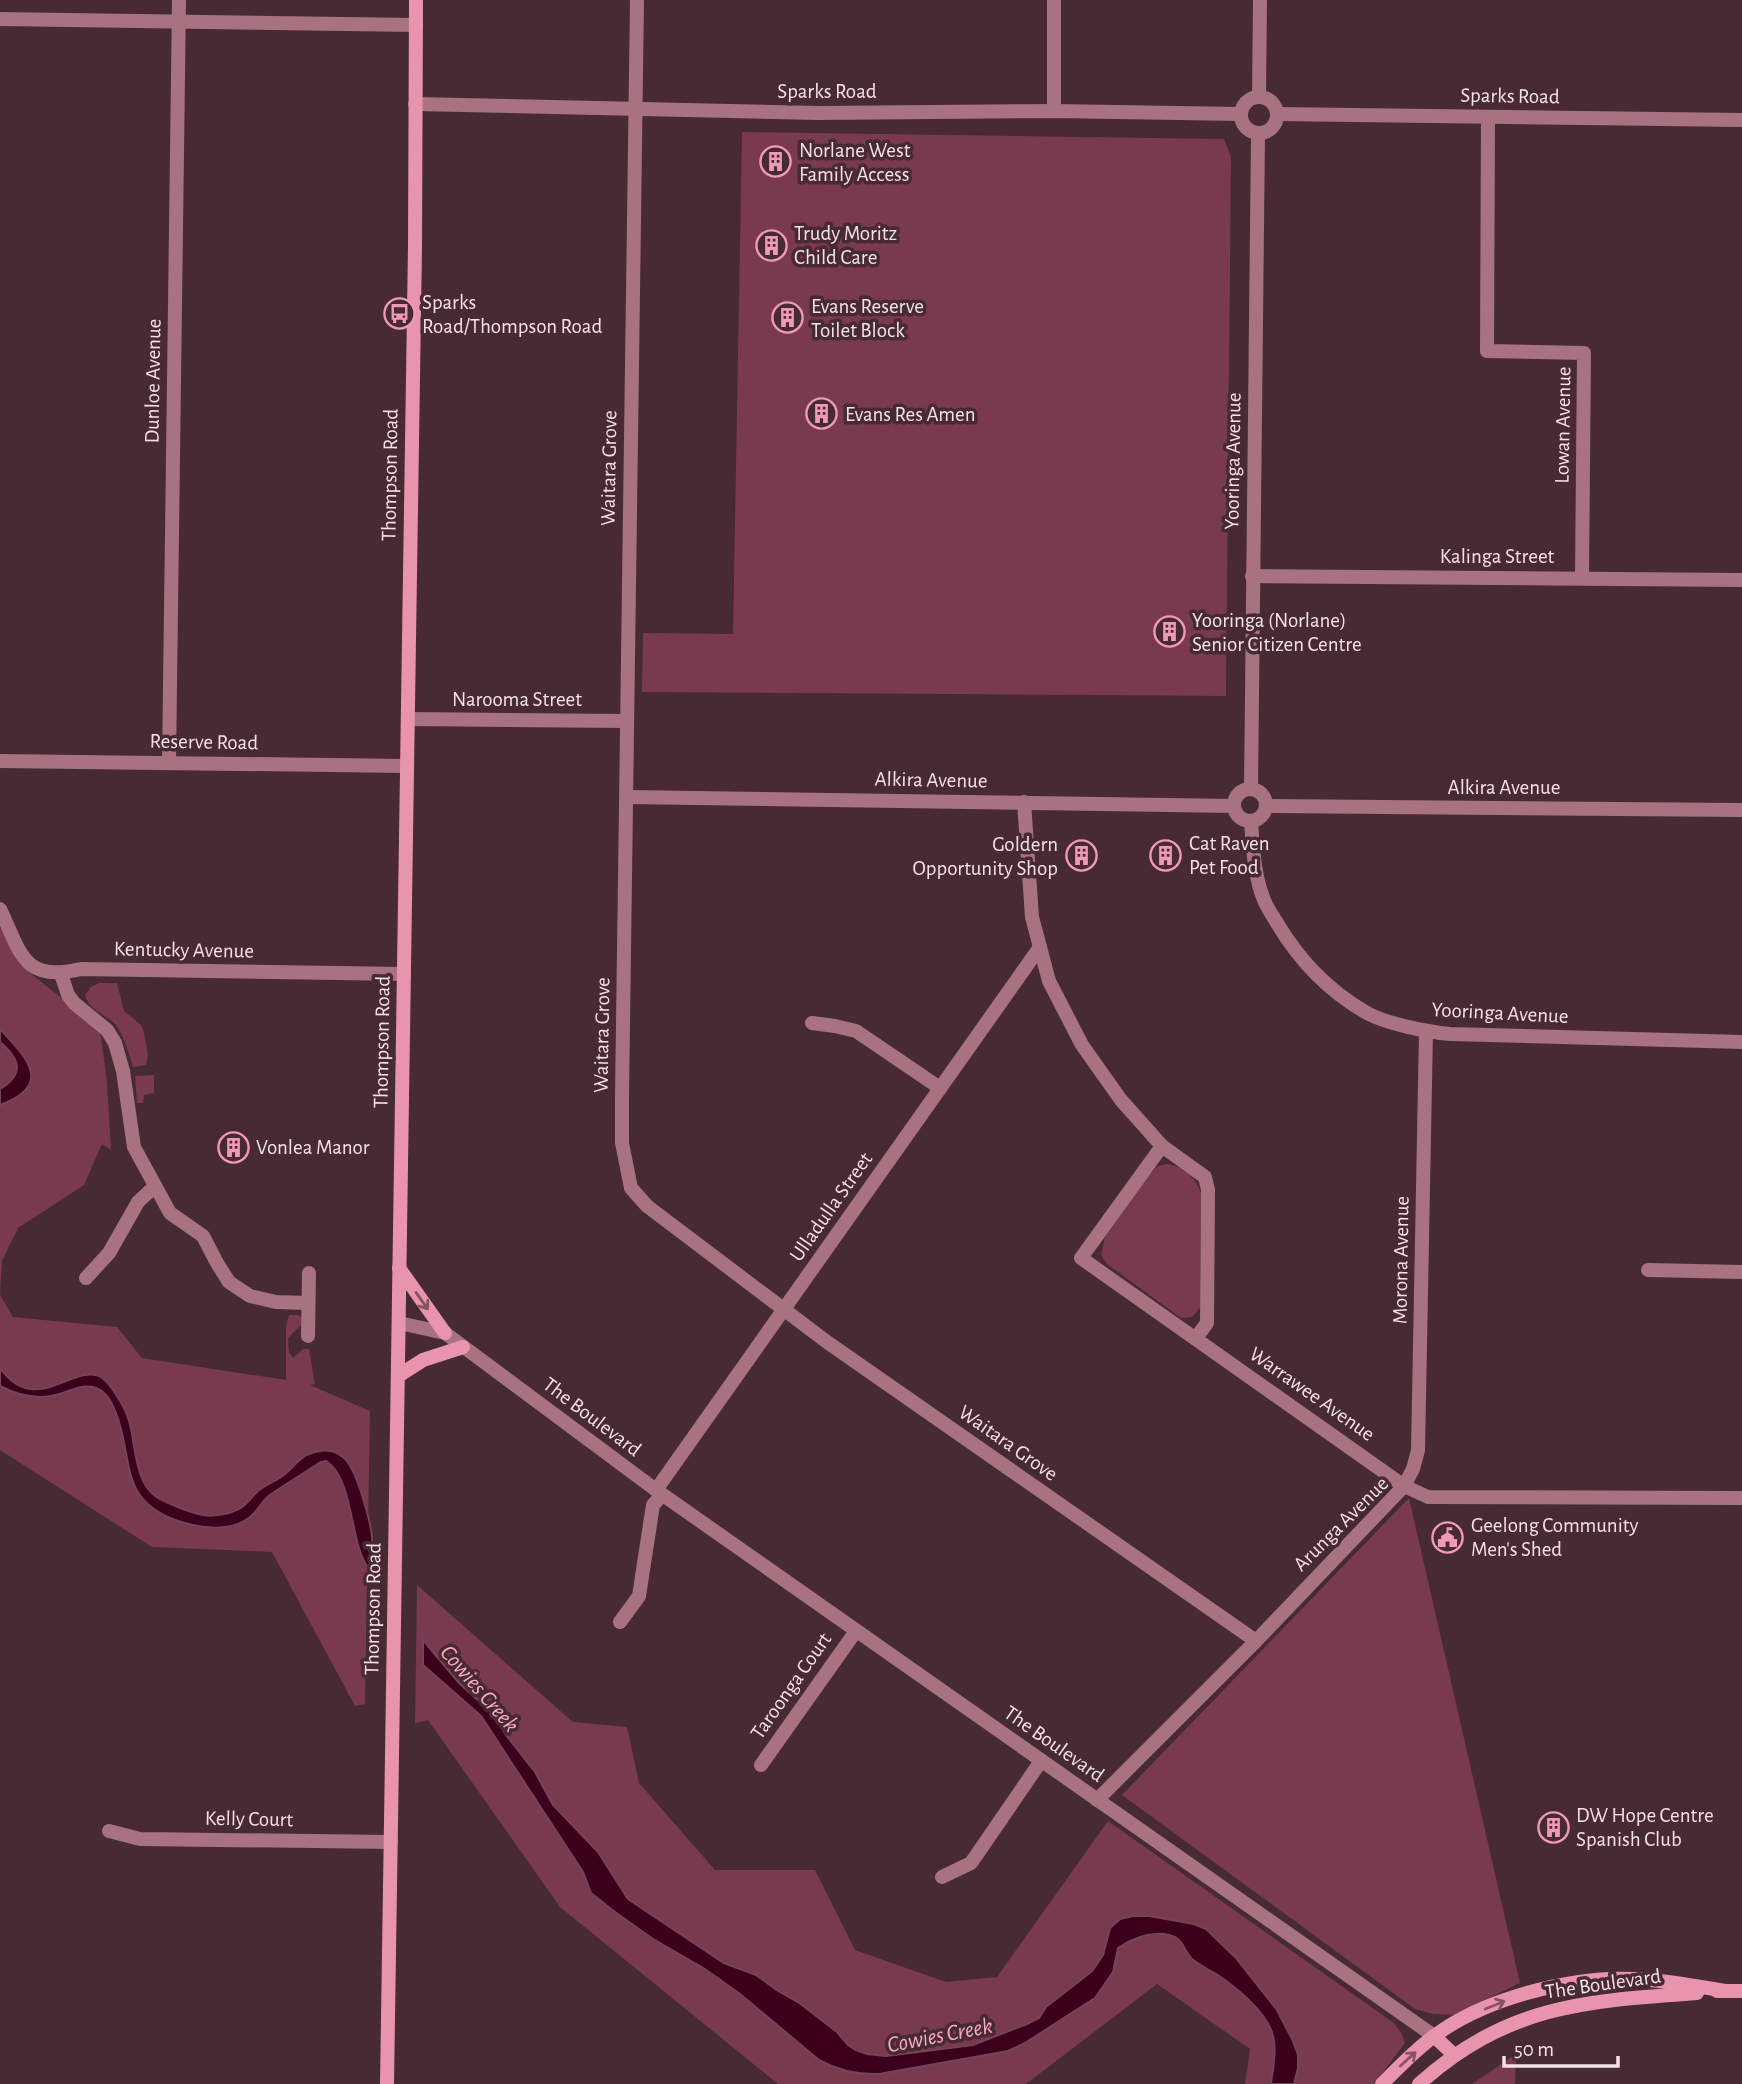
<svg xmlns="http://www.w3.org/2000/svg" width="1742" height="2084" viewBox="0 0 1742 2084" font-family="'Alegreya Sans',sans-serif">
<rect width="100%" height="100%" fill="#472a33"/>
<g fill="#79394f">
<path d="M 742,132 L 1224,139 L 1231,157 L 1226,696 L 642,692 L 643,633 L 733,634 Z"/>
<path d="M 0,927 L 19,964 L 100,1029 L 107,1082 L 111,1150 L 102,1144 L 84,1185 L 18,1228 L 2,1261 L 0,1295 L 13,1317 L 117,1327 L 142,1358 L 286,1380 L 286,1326 L 289,1315 L 298,1315 L 303,1318 L 303,1323 L 288,1338 L 289,1352 L 293,1358 L 303,1349 L 309,1349 L 315,1384 L 310,1385 L 370,1411 L 365,1704 L 355,1706 L 272,1552 L 152,1547 L 0,1450 Z"/>
<path d="M 99,983 L 117,983 L 124,1011 L 141,1025 L 144,1032 L 148,1055 L 146,1065 L 133,1067 C 129,1054 124,1036 116,1025 C 105,1013 90,1012 85,995 L 91,987 Z"/>
<path d="M 154,1075 L 154,1093 L 144,1095 L 143,1103 L 137,1103 L 135,1076 Z"/>
<path d="M 1167,1164 C 1182,1166 1197,1178 1201,1194 L 1200,1308 L 1192,1317 L 1181,1318 L 1107,1264 L 1101,1255 L 1105,1237 L 1149,1175 L 1158,1166 Z"/>
<path d="M 1409,1498 L 1520,1983 L 1454,2015 L 1433,2014 L 1415,2009 L 1122,1795 Z"/>
<path d="M 417,1585 L 573,1722 L 627,1727 L 639,1783 L 715,1870 L 815,1870 L 855,1950 L 946,1982 L 997,1977 L 1108,1821 L 1394,2023 L 1402,2034 L 1405,2043 L 1374,2084 L 1245,2084 L 1250,2049 L 1157,1984 L 1026,2084 L 778,2084 L 560,1907 L 428,1720 L 415,1723 Z"/>
<path d="M 1516,2054 L 1515,2084 L 1472,2084 Z"/>
</g>
<g fill="#3d001b" stroke="#744458" stroke-width="2">
<path d="M 0,1029 C 26,1057 55,1085 0,1105 L 0,1089 C 25,1074 20,1059 0,1042 Z"/>
<path d="M 0,1368 C 36,1418 75,1362 101,1377 C 107,1381 111,1387 115,1393 C 121,1402 126,1410 129,1421 C 136,1444 134,1484 158,1498 C 168,1504 192,1513 203,1515 C 214,1517 230,1514 239,1509 C 247,1505 252,1496 258,1491 C 265,1485 274,1482 281,1477 C 290,1471 296,1462 305,1456 C 309,1453 315,1452 320,1451 C 348,1447 355,1474 362,1495 C 366,1509 371,1523 372,1537 C 372,1549 371,1562 372,1574 C 368,1567 363,1561 361,1554 C 351,1530 350,1475 326,1461 L 321,1462 L 271,1494 C 262,1500 258,1511 250,1517 C 230,1533 200,1528 178,1521 C 118,1501 134,1459 116,1413 C 112,1404 110,1398 102,1391 C 85,1379 68,1394 51,1396 C 33,1399 15,1394 0,1386 Z"/>
<path d="M 423,1640 L 459,1683 L 493,1714 L 506,1735 L 535,1772 L 553,1805 L 598,1852 L 628,1899 L 724,1963 L 756,1975 L 778,1991 L 798,2002 L 837,2032 L 848,2045 L 856,2050 L 867,2054 L 886,2056 L 973,2045 L 1027,2024 L 1039,2018 L 1046,2007 L 1092,1971 L 1103,1955 L 1110,1928 L 1120,1919 L 1133,1916 L 1149,1916 L 1194,1924 L 1206,1929 L 1236,1958 L 1277,2010 L 1293,2041 L 1298,2055 L 1298,2068 L 1294,2084 L 1271,2084 C 1273,2067 1278,2046 1271,2030 C 1264,2011 1236,1987 1219,1976 C 1210,1970 1198,1965 1191,1958 C 1183,1949 1183,1938 1169,1935 C 1151,1931 1133,1938 1118,1948 L 1113,1972 L 1095,1998 L 1025,2043 L 1008,2051 L 879,2074 C 857,2075 839,2071 819,2060 L 740,1994 L 705,1969 L 653,1939 L 615,1912 L 591,1893 L 583,1872 L 481,1716 L 423,1665 Z"/>
</g>
<g fill="none" stroke-linecap="round" stroke-linejoin="round">
<g stroke="#a87282" stroke-width="14">
<path d="M 637,0 L 622,1097 L 622,1143 L 631,1188 L 647,1206 L 827,1342 L 1256,1641"/>
<path d="M 0,19 L 416,25"/>
<path d="M 1259,97 L 1260,0"/>
<path d="M 1054,111 L 1054,0"/>
<path d="M 1488,117 L 1487,351 L 1584,353 L 1582,578"/>
<path d="M 1252,576 L 1742,580"/>
<path d="M 408,719 L 626,721"/>
<path d="M 0,761 L 407,766"/>
<path d="M 169,762 L 179,0"/>
<circle cx="1250" cy="805" r="16"/>
<path d="M 1251,789 L 1258,134"/>
<path d="M 627,797 L 1234,806"/>
<path d="M 1024,802 L 1032,917 L 1049,981 L 1082,1045 L 1121,1100 L 1162,1146"/>
<path d="M 1266,806 L 1742,810"/>
<path d="M 1251,821 C 1253,848 1254,875 1264,900 C 1267,908 1273,916 1277,923 C 1299,960 1330,992 1367,1013 C 1387,1024 1428,1032 1450,1034 L 1742,1042"/>
<path d="M 0,909 C 21,953 23,983 81,969 L 404,974"/>
<path d="M 61,974 L 68,995 L 74,1003 L 107,1030 L 115,1043 L 123,1071 L 134,1147 L 170,1213 L 203,1236 L 217,1263 L 229,1282 L 250,1296 L 276,1302 L 308,1303"/>
<path d="M 812,1023 L 835,1026 L 856,1031 L 940,1088"/>
<path d="M 1648,1270 L 1742,1272"/>
<path d="M 86,1278 L 109,1253 L 138,1202 L 154,1187"/>
<path d="M 308,1336 L 309,1273"/>
<path d="M 1196,1338 L 1207,1323 L 1208,1190 L 1205,1177 L 1162,1146 L 1081,1258 L 1404,1486 L 1428,1497 L 1742,1498"/>
<path d="M 656,1490 L 1040,947"/>
<path d="M 620,1622 L 639,1596 L 653,1505 L 662,1495"/>
<path d="M 761,1765 L 856,1631"/>
<path d="M 1097,1800 L 1256,1641 L 1404,1486 L 1413,1469 L 1418,1450 L 1426,1031"/>
<path d="M 109,1831 L 140,1839 L 391,1842"/>
<path d="M 942,1877 L 971,1863 L 1041,1761"/>
</g>
<g stroke="#a87282" stroke-width="14">
<circle cx="1259" cy="115" r="18"/>
<path d="M 415,104 L 818,113 L 1054,111 L 1240,114"/>
<path d="M 1277,114 L 1742,120"/>
<path d="M 399,1323 L 445,1333 L 656,1490 L 1434,2036"/>
</g>
<g stroke="#e994ae" stroke-width="14">
<path d="M 399,1268 L 445,1333"/>
<path d="M 398,1376 L 423,1360 L 463,1347"/>
<path d="M 1717,1991 L 1742,1991"/>
<path d="M 1434,2036 L 1454,2055"/>
<path d="M 387,2084 L 415,246 L 416,0"/>
<path d="M 1382,2084 C 1398,2068 1415,2050 1433,2037 C 1484,1998 1572,1976 1635,1979 C 1665,1980 1695,1986 1725,1991"/>
<path d="M 1419,2084 C 1508,2005 1584,2001 1697,1993"/>
</g>
</g>
<defs><path id="oneway-shaft" d="M-6 0H5M1.5-3L5.5 0L1.5 3" fill="none" stroke-width="1.6" stroke-linecap="round" stroke-linejoin="round" transform="scale(1.75)"/></defs>
<g stroke="#885464">
<use href="#oneway-shaft" transform="translate(422 1301) rotate(55)"/>
<use href="#oneway-shaft" transform="translate(1495 2005) rotate(-22)"/>
<use href="#oneway-shaft" transform="translate(1408 2059) rotate(-42)"/>
</g>
<defs>
<symbol id="building-ring" viewBox="-11 -11 22 22"><circle r="9.5" fill="#472a33" stroke="#f09ab5" stroke-width="1.5"/><path d="M-4-6H4V6H1V3H-1V6H-4ZM-2.5-4.3h1.7v1.8h-1.7ZM.8-4.3h1.7v1.8H.8ZM-2.5-1h1.7V.8h-1.7ZM.8-1h1.7V.8H.8Z" fill="#f09ab5"/></symbol>
<symbol id="bus-ring" viewBox="-11 -11 22 22"><circle r="9.5" fill="#472a33" stroke="#f09ab5" stroke-width="1.5"/><path d="M-5-6H5V4H4V6H2V4H-2V6H-4V4H-5ZM-3.5-4V0h7V-4ZM-3.5 1.2v1.5H-2V1.2ZM2 1.2v1.5H3.5V1.2Z" fill="#f09ab5"/></symbol>
<symbol id="civic-ring" viewBox="-11 -11 22 22"><circle r="9.5" fill="#472a33" stroke="#f09ab5" stroke-width="1.5"/><path d="M-.6-6.5H3V-4.5H.6V-3L4-1V1h2V6H-6V1h2V-1L-.6-3ZM-1.2 2.5V6h2.4V2.5Z" fill="#f09ab5"/></symbol>
</defs>
<g fill-rule="evenodd">
<use href="#building-ring" x="758" y="144" width="35" height="35"/>
<use href="#building-ring" x="754" y="228" width="35" height="35"/>
<use href="#bus-ring" x="382" y="296" width="35" height="35"/>
<use href="#building-ring" x="770" y="300" width="35" height="35"/>
<use href="#building-ring" x="804" y="396" width="35" height="35"/>
<use href="#building-ring" x="1152" y="614" width="35" height="35"/>
<use href="#building-ring" x="1148" y="838" width="35" height="35"/>
<use href="#building-ring" x="1064" y="838" width="35" height="35"/>
<use href="#building-ring" x="216" y="1130" width="35" height="35"/>
<use href="#civic-ring" x="1430" y="1520" width="35" height="35"/>
<use href="#building-ring" x="1536" y="1810" width="35" height="35"/>
</g>
<g text-anchor="middle" dominant-baseline="central" stroke-width="7" stroke-linejoin="round" paint-order="stroke">
<g font-size="21" fill="#f5e1e7" stroke="#472a33">
<text x="827" y="91">Sparks Road</text>
<text transform="translate(1510 96) rotate(1)">Sparks Road</text>
<text transform="translate(153 381) rotate(-89)">Dunloe Avenue</text>
<text transform="translate(1563 425) rotate(-89)">Lowan Avenue</text>
<text transform="translate(1233 461) rotate(-89)">Yooringa Avenue</text>
<text transform="translate(609 468) rotate(-89)">Waitara Grove</text>
<text transform="translate(390 475) rotate(-89)">Thompson Road</text>
<text x="1497" y="556">Kalinga Street</text>
<text x="517" y="699">Narooma Street</text>
<text transform="translate(204 742) rotate(1)">Reserve Road</text>
<text transform="translate(931 780) rotate(1)">Alkira Avenue</text>
<text x="1504" y="787">Alkira Avenue</text>
<text transform="translate(184 950) rotate(1)">Kentucky Avenue</text>
<text transform="translate(1500 1013) rotate(3)">Yooringa Avenue</text>
<text transform="translate(602 1035) rotate(-89)">Waitara Grove</text>
<text transform="translate(382 1042) rotate(-89)">Thompson Road</text>
<text transform="translate(831 1207) rotate(-55)">Ulladulla Street</text>
<text transform="translate(1401 1260) rotate(-89)">Morona Avenue</text>
<text transform="translate(1312 1394) rotate(35)">Warrawee Avenue</text>
<text transform="translate(592 1417) rotate(37)">The Boulevard</text>
<text transform="translate(1008 1443) rotate(35)">Waitara Grove</text>
<text transform="translate(1341 1524) rotate(-45)">Arunga Avenue</text>
<text transform="translate(373 1609) rotate(-89)">Thompson Road</text>
<text transform="translate(791 1686) rotate(-55)">Taroonga Court</text>
<text transform="translate(1054 1744) rotate(35)">The Boulevard</text>
<text transform="translate(249 1819) rotate(1)">Kelly Court</text>
<text transform="translate(1603 1984) rotate(-8)">The Boulevard</text>
</g>
<g font-size="21" fill="#f5e1e7" stroke="#472a33" text-anchor="start">
<text x="799" y="150">Norlane West<tspan x="799" dy="24">Family Access</tspan></text>
<text x="794" y="233">Trudy Moritz<tspan x="794" dy="24">Child Care</tspan></text>
<text x="422" y="302">Sparks<tspan x="422" dy="24">Road/Thompson Road</tspan></text>
<text x="811" y="306">Evans Reserve<tspan x="811" dy="24">Toilet Block</tspan></text>
<text x="845" y="414">Evans Res Amen</text>
<text x="1192" y="620">Yooringa (Norlane)<tspan x="1192" dy="24">Senior Citizen Centre</tspan></text>
<text x="1189" y="843">Cat Raven<tspan x="1189" dy="24">Pet Food</tspan></text>
<text x="1058" y="844" text-anchor="end">Goldern<tspan x="1058" dy="24">Opportunity Shop</tspan></text>
<text x="256" y="1147">Vonlea Manor</text>
<text x="1471" y="1525">Geelong Community<tspan x="1471" dy="24">Men's Shed</tspan></text>
<text x="1576" y="1815">DW Hope Centre<tspan x="1576" dy="24">Spanish Club</tspan></text>
</g>
<g font-size="23" font-style="italic" fill="#fca9c2" stroke="#472a33">
<text transform="translate(479 1689) rotate(49)">Cowies Creek</text>
<text transform="translate(940 2036) rotate(-11)">Cowies Creek</text>
</g>
</g>
<path d="M1504 2056v10h114v-10" fill="none" stroke="#f5e1e7" stroke-width="3.5"/>
<text x="1514" y="2056" font-size="21" fill="#f5e1e7" stroke="#472a33" stroke-width="5" paint-order="stroke">50 m</text>
</svg>
